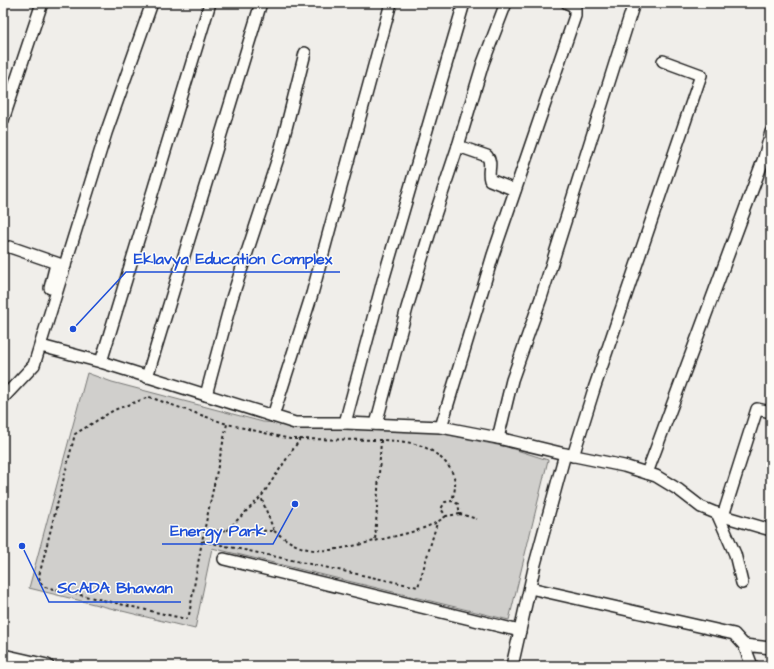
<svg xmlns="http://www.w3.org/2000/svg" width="774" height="669" viewBox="0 0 774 669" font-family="'Architects Daughter',sans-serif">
<rect width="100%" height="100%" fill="#f0eeea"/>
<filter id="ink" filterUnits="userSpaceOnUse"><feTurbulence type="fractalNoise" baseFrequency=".025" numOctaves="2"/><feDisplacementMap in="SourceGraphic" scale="8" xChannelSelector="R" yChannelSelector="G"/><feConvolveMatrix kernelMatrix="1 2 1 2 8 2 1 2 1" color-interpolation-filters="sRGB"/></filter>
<g filter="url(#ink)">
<path fill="#d0cfcc" stroke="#767674" d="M 87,373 L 112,382 L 263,422 L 433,432 L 507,447 L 548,460 L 509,620 L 212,548 L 195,629 L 29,588 Z"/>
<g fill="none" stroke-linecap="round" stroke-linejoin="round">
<defs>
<g id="minor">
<path d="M 3,120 L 42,3"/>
<path d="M 458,146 L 487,156 C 493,163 487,171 490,180 L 515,190"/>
<path d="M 10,247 L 65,266"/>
<path d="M 50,288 L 56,264"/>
<path d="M 41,346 L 101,362 L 295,423 L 345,423 L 441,427 L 498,438 L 565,454 L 624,466 L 656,476 L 679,490 L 701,507 L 723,516 L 771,530"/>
<path d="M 101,362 L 210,3"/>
<path d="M 147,377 L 261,3"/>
<path d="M 206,395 L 232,298 L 280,152 L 305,53"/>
<path d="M 3,398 L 34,365 L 106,133 L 152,3"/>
<path d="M 273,416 L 312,294 L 391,3"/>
<path d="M 345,423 L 384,277 L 464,3"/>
<path d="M 376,424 L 407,308 L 436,212 L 458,146 L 483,63 L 506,3"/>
<path d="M 441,427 L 493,255 L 575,16 L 575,8 L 572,5 L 567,3"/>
<path d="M 498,438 L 512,380 L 541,298 L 634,3"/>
<path d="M 573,456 L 594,389 L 701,75 L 663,61"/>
<path d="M 647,473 L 764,158 L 771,132"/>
<path d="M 717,513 L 735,554 L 742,583"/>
<path d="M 723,516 L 757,409 L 771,412"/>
<path d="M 224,559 L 520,631"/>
<path d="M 530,588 L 734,634 L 744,645 L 752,666"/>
<path d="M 744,645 L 771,648"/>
<path d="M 512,666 L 535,564 L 565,454"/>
</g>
<path id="tertiary" d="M 3,656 L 47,666"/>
</defs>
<use href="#minor" stroke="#1c1c1c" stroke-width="14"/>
<use href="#tertiary" stroke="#1c1c1c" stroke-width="16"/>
<g stroke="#1c1c1c" stroke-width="2" stroke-dasharray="3 3" stroke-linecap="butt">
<path d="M 381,440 L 290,439 L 227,424 L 202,541 L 418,587 L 437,523"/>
<path d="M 460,514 L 446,516 L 441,509 L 445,502 L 452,501 L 458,504 L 460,514 L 477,519"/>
<path d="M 446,516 C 427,531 398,535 375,541 L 381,440 C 407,441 428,443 446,463 C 451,469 456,478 455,486 C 455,491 453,496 452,501"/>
<path d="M 227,530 L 274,531 L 261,497"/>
<path d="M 274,531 C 281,536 289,542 298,546 C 321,556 351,546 375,541"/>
<path d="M 204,532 L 227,530 L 261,497 L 300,439"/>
<path d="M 202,541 L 189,615 L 186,619 L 45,587 L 40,583 L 39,576 L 75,434 L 114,410 L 149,397 L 227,424"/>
</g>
<use href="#minor" stroke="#fdfcf7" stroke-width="11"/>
<use href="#tertiary" stroke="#fdfcf7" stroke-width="13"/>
</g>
</g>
<path fill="none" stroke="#1d4ed8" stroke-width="1.5" d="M73 329L126 272H340M295 504L273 544H162M22 546L49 602H181"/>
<g fill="#1d4ed8" stroke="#fdfcf7" stroke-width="1.5">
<circle cx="73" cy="329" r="4"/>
<circle cx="295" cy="504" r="4"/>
<circle cx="22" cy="546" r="4"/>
</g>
<g font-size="16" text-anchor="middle" font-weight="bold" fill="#1d4ed8" stroke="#fdfcf7" stroke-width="3" stroke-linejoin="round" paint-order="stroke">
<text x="233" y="264">Eklavya Education Complex</text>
<text x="218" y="536">Energy Park</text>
<text x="115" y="593">SCADA Bhawan</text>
</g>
<rect width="774" height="669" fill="none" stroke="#fdfcf7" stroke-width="16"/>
<rect x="8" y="8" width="758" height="653" fill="none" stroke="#1c1c1c" stroke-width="1.5" filter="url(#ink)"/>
</svg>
